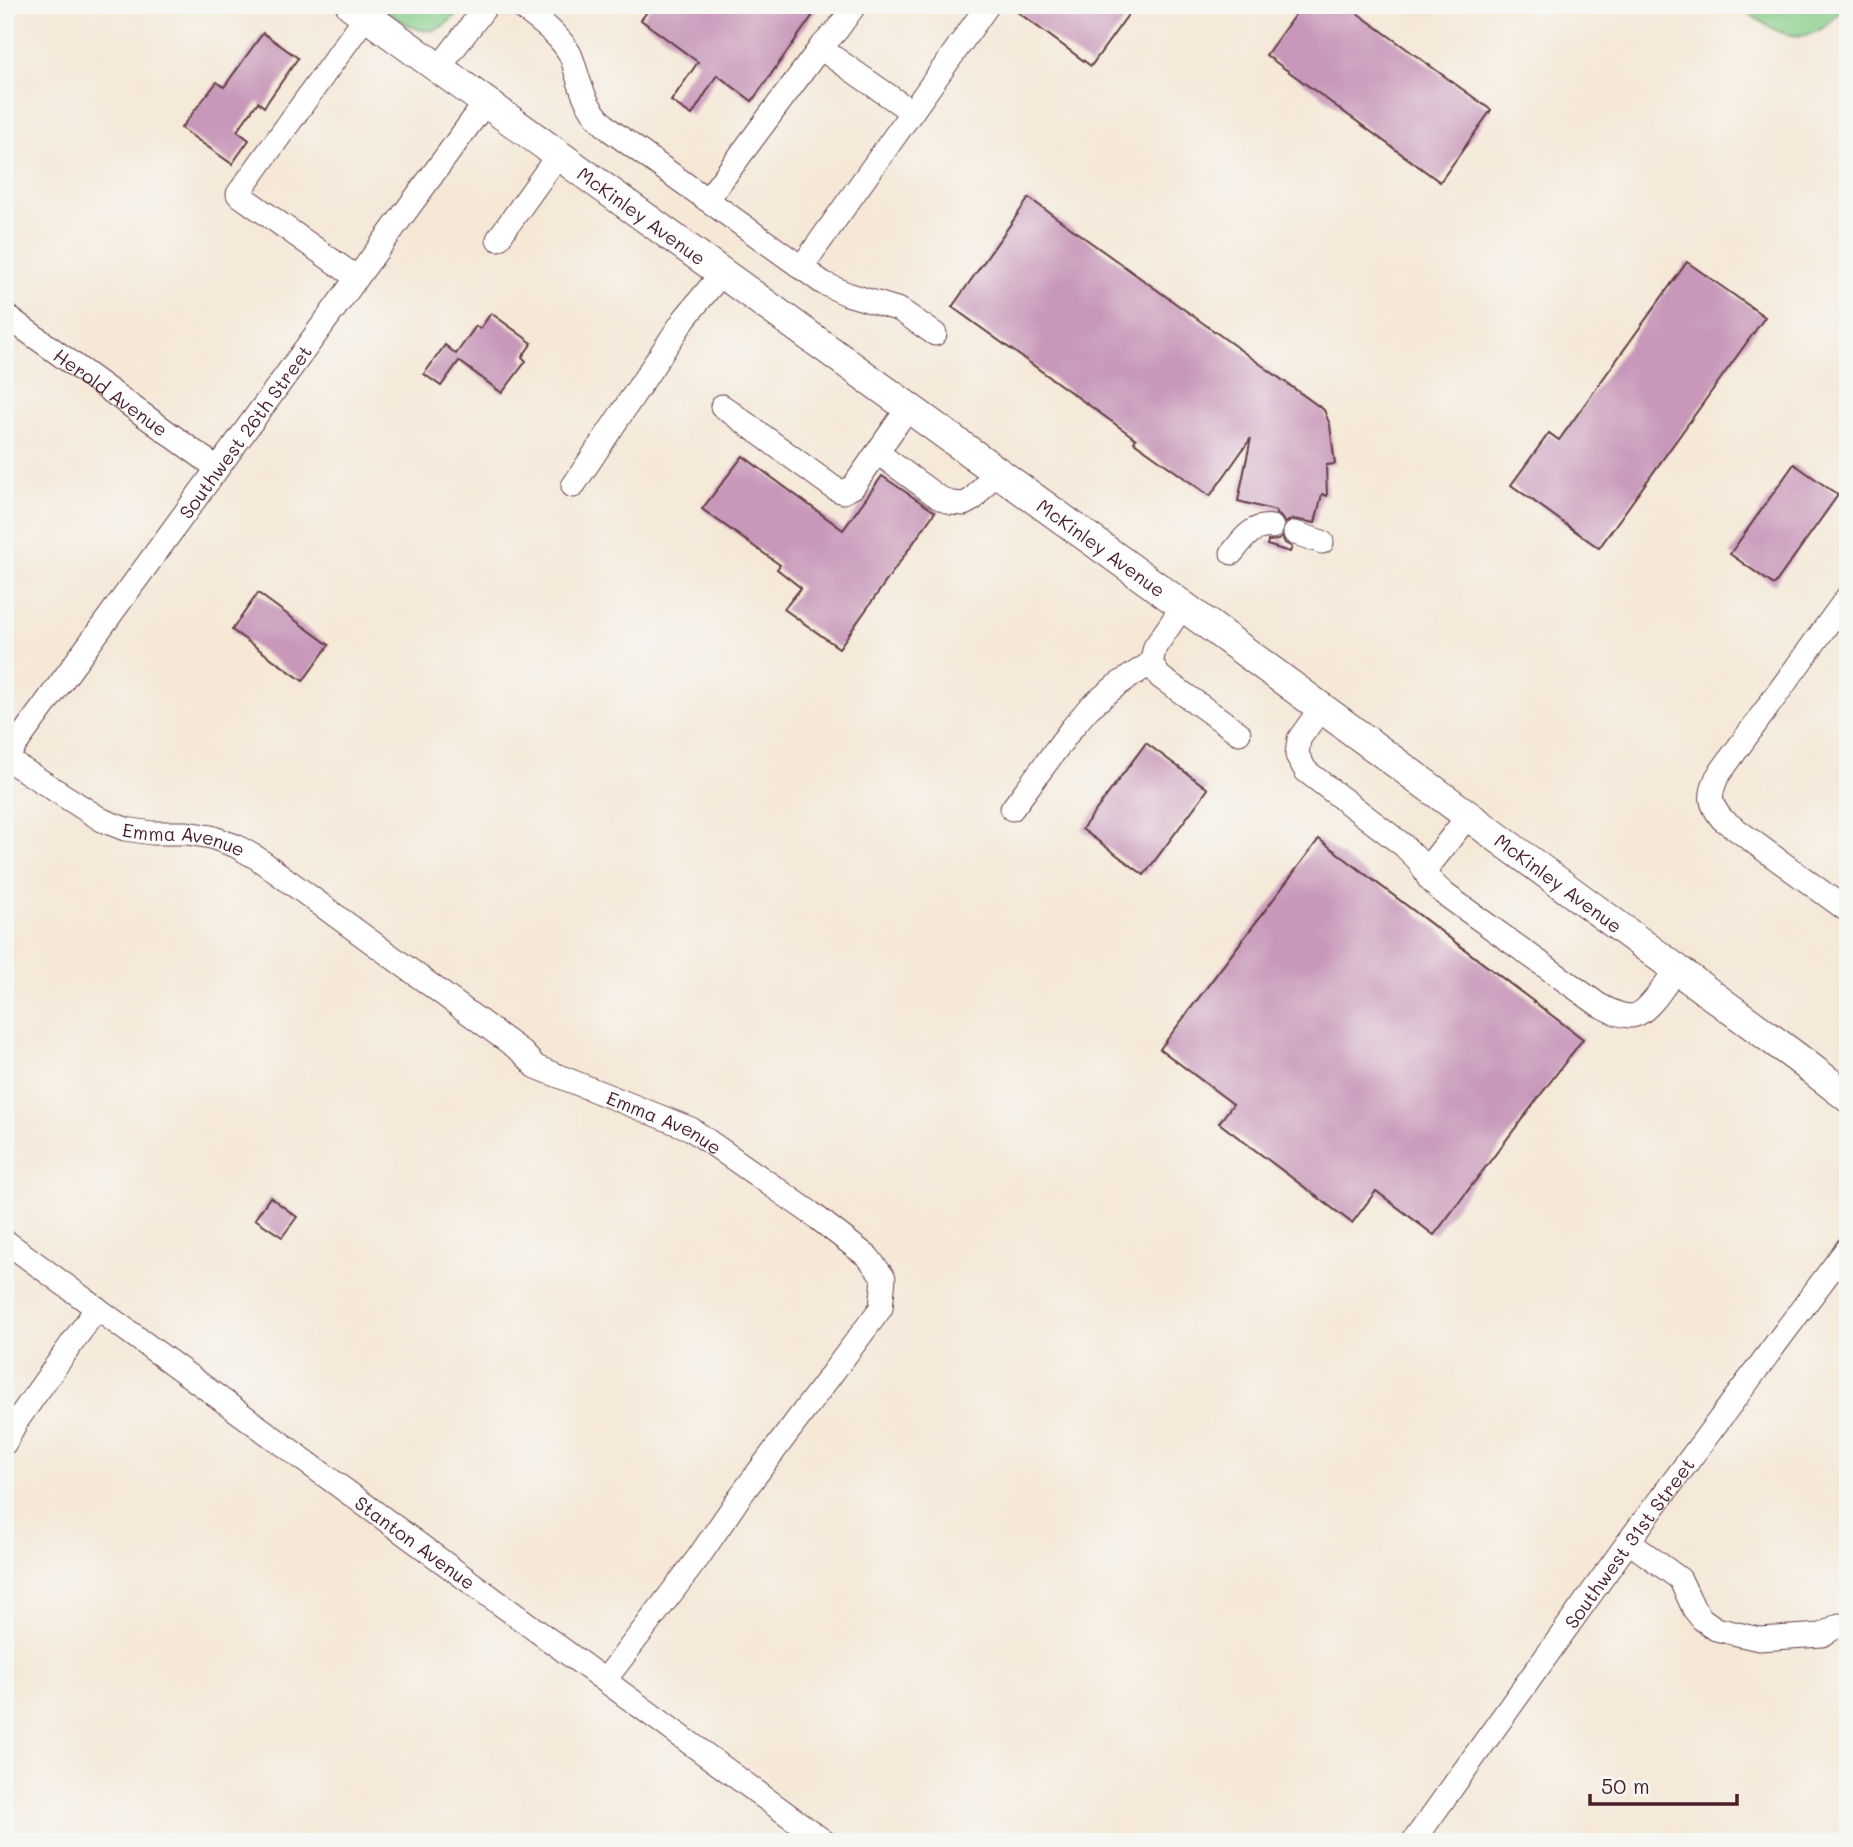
<svg xmlns="http://www.w3.org/2000/svg" width="1853" height="1847" viewBox="0 0 1853 1847" font-family="Mali,sans-serif">
<rect width="100%" height="100%" fill="#f6f6f2"/>
<filter id="ink" filterUnits="userSpaceOnUse"><feTurbulence type="fractalNoise" baseFrequency=".0143" numOctaves="2"/><feDisplacementMap in="SourceGraphic" scale="14" xChannelSelector="R" yChannelSelector="G"/><feConvolveMatrix kernelMatrix="1 2 1 2 8 2 1 2 1" color-interpolation-filters="sRGB"/></filter>
<filter id="wash" filterUnits="userSpaceOnUse"><feTurbulence type="fractalNoise" baseFrequency=".00686" numOctaves="4" result="noise"/><feDisplacementMap in="SourceGraphic" scale="28" xChannelSelector="R" yChannelSelector="G"/><feGaussianBlur stdDeviation="1.57" result="paint"/><feColorMatrix in="noise" values="0 0 0 0 0 0 0 0 0 0 0 0 0 0 0 0 0 1.4 0 .05"/><feComposite in="paint" operator="in"/></filter>
<g filter="url(#wash)">
<rect width="100%" height="100%" fill="#f5e8d7"/>
<g fill="#84cc88" stroke="#67765a" stroke-width="2">
<path d="M 378,5 L 463,5 C 435,48 411,29 378,5 Z"/>
<path d="M 1737,5 L 1845,5 C 1809,56 1778,35 1737,5 Z"/>
</g>
<g id="blocks">
<g fill="#c897b9">
<path d="M 652,5 L 820,5 L 752,101 L 717,75 L 692,115 L 671,101 L 698,62 L 641,20 Z"/>
<path d="M 1008,5 L 1135,5 L 1091,66 Z"/>
<path d="M 1302,5 L 1346,5 L 1491,110 L 1440,182 L 1266,55 Z"/>
<path d="M 263,33 L 298,58 L 264,107 L 258,102 L 237,131 L 249,140 L 232,164 L 181,128 L 217,82 L 224,87 Z"/>
<path d="M 1029,198 L 1324,410 L 1330,425 L 1335,464 L 1326,465 L 1327,496 L 1322,494 L 1315,523 L 1293,519 L 1285,523 L 1280,516 L 1276,514 L 1276,511 L 1238,501 L 1251,438 L 1210,496 L 1134,442 L 1136,439 L 952,307 Z"/>
<path d="M 1687,262 L 1765,317 L 1599,548 L 1511,485 L 1549,433 L 1559,440 Z"/>
<path d="M 491,313 L 532,343 L 522,357 L 526,361 L 502,393 L 459,361 L 441,386 L 424,374 L 445,345 L 456,354 L 476,326 L 480,329 Z"/>
<path d="M 743,456 L 843,530 L 882,476 L 935,512 L 839,648 L 784,609 L 801,588 L 777,569 L 780,565 L 702,509 Z"/>
<path d="M 1794,464 L 1838,495 L 1774,585 L 1730,554 Z"/>
<path d="M 1282,537 L 1285,543 L 1292,547 L 1290,552 L 1267,545 L 1268,541 L 1278,540 Z"/>
<path d="M 258,593 L 329,645 L 303,681 L 232,630 Z"/>
<path d="M 1146,743 L 1208,789 L 1144,875 L 1082,829 Z"/>
<path d="M 1319,839 L 1583,1039 L 1434,1235 L 1376,1191 L 1352,1223 L 1219,1123 L 1233,1104 L 1160,1049 Z"/>
<path d="M 270,1197 L 297,1217 L 282,1237 L 255,1219 Z"/>
</g>
</g>
</g>
<g filter="url(#ink)">
<use href="#blocks" fill-opacity="0" stroke="#643d45" stroke-width="2"/>
<g fill="none" stroke-linecap="round" stroke-linejoin="round">
<defs>
<g id="minor">
<path d="M 519,5 C 538,20 558,33 570,54 C 573,61 575,68 577,75 C 584,99 591,113 610,130 L 823,283 L 847,294 L 900,310 L 935,334"/>
<path d="M 820,48 L 912,112"/>
<path d="M 439,68 L 487,5"/>
<path d="M 707,200 L 820,48 L 837,30 L 855,5"/>
<path d="M 498,239 L 558,155"/>
<path d="M 801,268 L 988,5"/>
<path d="M 357,278 L 238,194 L 366,16"/>
<path id="s1" d="M 5,315 L 217,468"/>
<path d="M 722,406 L 834,488 L 843,492 L 853,487 L 908,408"/>
<path d="M 878,453 L 938,497 L 951,503 L 964,504 L 973,499 L 996,471"/>
<path d="M 573,486 L 685,318 L 722,273"/>
<path d="M 1295,533 L 1322,542"/>
<path d="M 1232,553 C 1243,539 1253,524 1272,527"/>
<path d="M 1848,596 L 1717,777 C 1709,796 1709,803 1722,819 L 1848,911"/>
<path d="M 1183,606 L 1155,647 L 1151,663 L 1160,677 L 1239,733"/>
<path d="M 1321,708 L 1299,739 L 1297,755 L 1306,771 L 1403,845 L 1419,861 L 1429,879 L 1443,893 L 1599,1005 C 1609,1010 1619,1016 1631,1016 C 1648,1015 1666,983 1676,969"/>
<path id="s2" d="M 5,758 L 102,820 L 125,829 L 152,833 L 187,833 L 211,837 L 236,846 L 257,858 L 522,1052 L 536,1067 L 691,1129 L 811,1213 L 868,1257 L 884,1278 L 881,1308 L 741,1495 L 698,1558 L 605,1680"/>
<path id="s3" d="M 5,759 L 485,103"/>
<path d="M 1012,809 L 1072,728 L 1089,708 L 1117,685 L 1151,663"/>
<path d="M 1425,871 L 1468,816"/>
<path id="s4" d="M 5,1241 L 825,1842"/>
<path d="M 5,1443 L 16,1422 L 97,1308"/>
<path d="M 1629,1542 L 1680,1579 L 1694,1609 L 1702,1619 L 1716,1629 L 1759,1639 L 1822,1635 L 1839,1625"/>
<path id="s5" d="M 1413,1842 L 1631,1538 L 1848,1247"/>
</g>
<g id="major">
<path id="s6" d="M 351,5 L 1183,606 L 1796,1057 L 1848,1097"/>
</g>
</defs>
<use href="#minor" stroke="#643d45" stroke-width="25"/>
<use href="#major" stroke="#643d45" stroke-width="32"/>
<use href="#minor" stroke="#fff" stroke-width="23"/>
<use href="#major" stroke="#fff" stroke-width="30"/>
</g>
</g>
<g text-anchor="middle" dominant-baseline="central" stroke-width="5" stroke-linejoin="round" paint-order="stroke">
<g font-size="19" fill="#4a1f2b" stroke="#f6f6f2">
<text stroke="none"><textPath href="#s6" startOffset="359">McKinley Avenue</textPath></text>
<text stroke="none"><textPath href="#s1" startOffset="131">Herold Avenue</textPath></text>
<text stroke="none"><textPath href="#s3" startOffset="406">Southwest 26th Street</textPath></text>
<text stroke="none"><textPath href="#s6" startOffset="926">McKinley Avenue</textPath></text>
<text stroke="none"><textPath href="#s2" startOffset="200">Emma Avenue</textPath></text>
<text stroke="none"><textPath href="#s6" startOffset="1493">McKinley Avenue</textPath></text>
<text stroke="none"><textPath href="#s2" startOffset="766">Emma Avenue</textPath></text>
<text stroke="none"><textPath href="#s4" startOffset="509">Stanton Avenue</textPath></text>
<text stroke="none"><textPath href="#s5" startOffset="369">Southwest 31st Street</textPath></text>
</g>
</g>
<rect width="1853" height="1847" fill="none" stroke="#f6f6f2" stroke-width="28"/>
<path d="M1590 1794v10h147v-10" fill="none" stroke="#4a1f2b" stroke-width="3.5"/>
<text x="1601" y="1794" font-size="21" fill="#4a1f2b" stroke="#f6f6f2" stroke-width="5" paint-order="stroke">50 m</text>
</svg>
